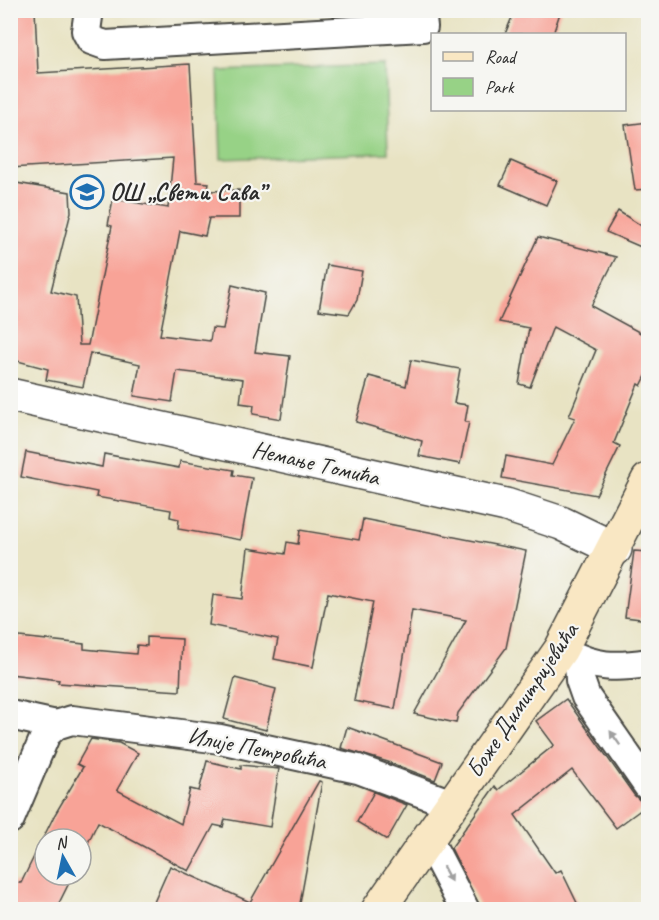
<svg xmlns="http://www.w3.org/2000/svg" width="659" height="920" viewBox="0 0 659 920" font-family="Caveat,sans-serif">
<rect width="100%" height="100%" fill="#f6f6f2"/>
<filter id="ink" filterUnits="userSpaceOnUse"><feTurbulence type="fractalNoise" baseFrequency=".0167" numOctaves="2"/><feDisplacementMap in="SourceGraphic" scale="12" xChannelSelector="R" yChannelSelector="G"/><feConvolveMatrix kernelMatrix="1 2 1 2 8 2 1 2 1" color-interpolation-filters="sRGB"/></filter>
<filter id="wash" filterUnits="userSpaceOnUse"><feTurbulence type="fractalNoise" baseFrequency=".008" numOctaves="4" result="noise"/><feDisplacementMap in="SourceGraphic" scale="24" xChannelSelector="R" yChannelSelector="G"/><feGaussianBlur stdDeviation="1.35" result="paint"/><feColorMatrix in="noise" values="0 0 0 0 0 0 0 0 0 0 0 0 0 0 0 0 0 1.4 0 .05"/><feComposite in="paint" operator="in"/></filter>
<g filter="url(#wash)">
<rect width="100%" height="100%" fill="#e8e3c3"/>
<path fill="#97d286" stroke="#617e58" stroke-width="1.5" d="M 385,65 L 388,153 L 221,159 L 218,71 Z"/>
<g id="blocks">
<g fill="#f8a397">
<path d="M 10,10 L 35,10 L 38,73 L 190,64 L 197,182 L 209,183 L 208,191 L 239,190 L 239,218 L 209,218 L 205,236 L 180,231 L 160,335 L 210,341 L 212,328 L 223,329 L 232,285 L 265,293 L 255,352 L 290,356 L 281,419 L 253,414 L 254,405 L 240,403 L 243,379 L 177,371 L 172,402 L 134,396 L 140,364 L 90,353 L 83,387 L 46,380 L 48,369 L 10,359 L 10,182 L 70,192 L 71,212 L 51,291 L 76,297 L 79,345 L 88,345 L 112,226 L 108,225 L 113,199 L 168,208 L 173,158 L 10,168 Z"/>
<path d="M 515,10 L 561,10 L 553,34 L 505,34 Z"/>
<path d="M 648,122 L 648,189 L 635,190 L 625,125 Z"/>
<path d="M 511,161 L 557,181 L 546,205 L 500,185 Z"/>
<path d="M 618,211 L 648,230 L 648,250 L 606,232 Z"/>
<path d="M 538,237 L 616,257 L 591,306 L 648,337 L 648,372 L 641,386 L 638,384 L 614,443 L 620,446 L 596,495 L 502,478 L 506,456 L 552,465 L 575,418 L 569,416 L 596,350 L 553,327 L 530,387 L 519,384 L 529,328 L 499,322 Z"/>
<path d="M 327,265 L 362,271 L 357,300 L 349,314 L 319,310 Z"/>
<path d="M 411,360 L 460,369 L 454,403 L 468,405 L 465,422 L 469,422 L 460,464 L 419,456 L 422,441 L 356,422 L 369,376 L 406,386 Z"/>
<path d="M 26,452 L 102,467 L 104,454 L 179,468 L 180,461 L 234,470 L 233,475 L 252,478 L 241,540 L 178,529 L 179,519 L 170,517 L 171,510 L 96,497 L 97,492 L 21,477 Z"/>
<path d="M 363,519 L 526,551 L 506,648 L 458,713 L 456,723 L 414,714 L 466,620 L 412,610 L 395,709 L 354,701 L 373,602 L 328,593 L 313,667 L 274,659 L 278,639 L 209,625 L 213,595 L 242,599 L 248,548 L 285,554 L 287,542 L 298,544 L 300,530 L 359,540 Z"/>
<path d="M 634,551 L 648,552 L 648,620 L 625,617 Z"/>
<path d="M 10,636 L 84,644 L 84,649 L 136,654 L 137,645 L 147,646 L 147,637 L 182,639 L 180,691 L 58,683 L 59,680 L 10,674 Z"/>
<path d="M 235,678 L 276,689 L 266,730 L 224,719 Z"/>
<path d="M 566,699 L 634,795 L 646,806 L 616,828 L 572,770 L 515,815 L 555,873 L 561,870 L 580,909 L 481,909 L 451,848 L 495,786 L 498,790 L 554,745 L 536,721 Z"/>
<path d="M 347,727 L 442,762 L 435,780 L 388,762 L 341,748 Z"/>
<path d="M 91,739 L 119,743 L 138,753 L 117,790 L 181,824 L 190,789 L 199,791 L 207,761 L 241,769 L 241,765 L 279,769 L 270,827 L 225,819 L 223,827 L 214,825 L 189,871 L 98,822 L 81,857 L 81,839 L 45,839 L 45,875 L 73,875 L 56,909 L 10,909 L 14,882 L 21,883 L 54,816 L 83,767 L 77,764 Z"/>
<path d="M 319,781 L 322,782 L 299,909 L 151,909 L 170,866 L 250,902 Z"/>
<path d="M 374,792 L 407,805 L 387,840 L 357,822 Z"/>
</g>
</g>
</g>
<g filter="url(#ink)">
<use href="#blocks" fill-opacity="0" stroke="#474742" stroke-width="1.5"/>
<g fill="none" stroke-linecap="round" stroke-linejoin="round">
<defs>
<g id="minor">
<path d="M 89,10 L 86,31 L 91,40 L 105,45 L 423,27 L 421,10"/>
<path d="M 565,652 C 596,668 615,668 648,663"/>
<path d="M 579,659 L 580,680 L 586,697 L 648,786"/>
<path d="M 10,715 L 56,725"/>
<path d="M 10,819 L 46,734 L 56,725 L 72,720 L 220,739 L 358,769 L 452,804"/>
<path d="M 428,839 L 465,910"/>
</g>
<path id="tertiary" d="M 10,395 L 506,505 L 561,523 L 615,549"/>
<path id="secondary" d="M 378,910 L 561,649 L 648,480"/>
</defs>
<use href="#minor" stroke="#474742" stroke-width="32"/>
<use href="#tertiary" stroke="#474742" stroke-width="36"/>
<use href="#secondary" stroke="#474742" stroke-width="36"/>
<use href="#minor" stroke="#fff" stroke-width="28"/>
<use href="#tertiary" stroke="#fff" stroke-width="33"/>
<use href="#secondary" stroke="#f9e7c3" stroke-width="33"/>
</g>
<defs><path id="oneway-solid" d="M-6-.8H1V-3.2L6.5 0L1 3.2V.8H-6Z" transform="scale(1.5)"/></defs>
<g fill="#a0a0a0">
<use href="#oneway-solid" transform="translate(615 738) rotate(-125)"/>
<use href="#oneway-solid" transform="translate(447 874) rotate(62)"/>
</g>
</g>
<defs>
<symbol id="school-ring" viewBox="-11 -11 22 22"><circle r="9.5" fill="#f6f6f2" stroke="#1f6fb2" stroke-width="1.5"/><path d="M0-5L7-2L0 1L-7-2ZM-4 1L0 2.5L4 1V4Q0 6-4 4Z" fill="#1f6fb2"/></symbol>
</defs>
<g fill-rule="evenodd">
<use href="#school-ring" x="68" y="173" width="38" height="38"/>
</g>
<g text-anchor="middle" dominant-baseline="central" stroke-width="4.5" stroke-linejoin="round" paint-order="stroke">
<g font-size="24" font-weight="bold" fill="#2b2b2b" stroke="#f6f6f2" text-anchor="start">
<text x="110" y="192">ОШ „Свети Сава”</text>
</g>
<g font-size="24" fill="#2b2b2b" stroke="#f6f6f2">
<text transform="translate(316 463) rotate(13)">Немање Томића</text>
<text transform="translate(522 700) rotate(-56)">Боже Димитријевића</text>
<text transform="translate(257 748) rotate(11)">Илије Петровића</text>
</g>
</g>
<rect width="659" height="920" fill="none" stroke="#f6f6f2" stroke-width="36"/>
<rect x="431" y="33" width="195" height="78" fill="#f6f6f2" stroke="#a5a5a2" stroke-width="1.5"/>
<rect x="443" y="52" width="30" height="9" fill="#f9e7c3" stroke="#a5a5a2" stroke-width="1.5"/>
<text x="485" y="63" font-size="18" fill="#2b2b2b">Road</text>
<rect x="443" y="78" width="30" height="18" fill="#97d286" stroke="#a5a5a2" stroke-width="1.5"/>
<text x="485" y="93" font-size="18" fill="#2b2b2b">Park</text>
<g transform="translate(63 857) rotate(351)"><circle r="28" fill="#f6f6f2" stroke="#a5a5a2" stroke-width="1.5"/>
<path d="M0-4.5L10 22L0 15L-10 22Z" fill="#1f6fb2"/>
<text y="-9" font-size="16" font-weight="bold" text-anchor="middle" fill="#2b2b2b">N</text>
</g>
</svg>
